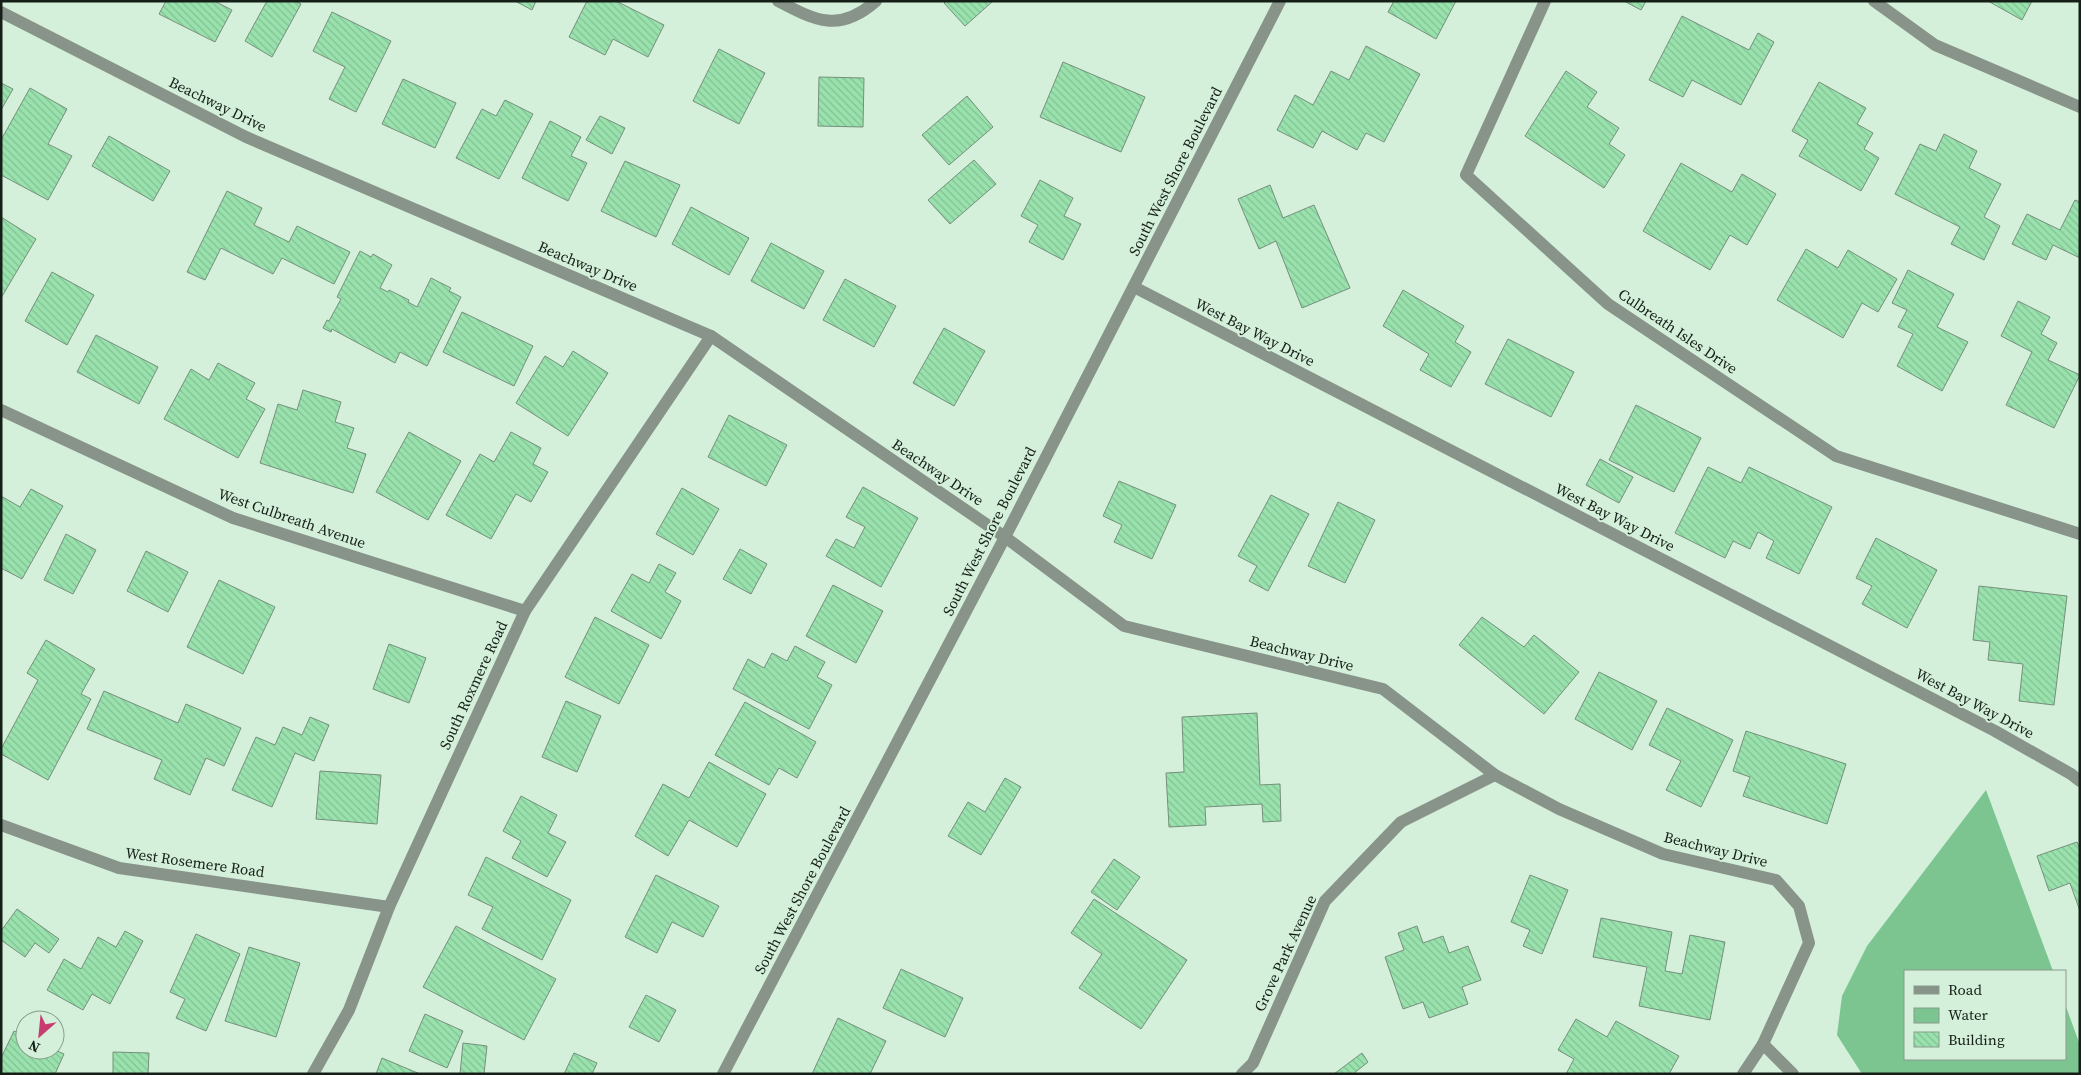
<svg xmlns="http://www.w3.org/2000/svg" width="2081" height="1075" viewBox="0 0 2081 1075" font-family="'Source Serif 4',serif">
<defs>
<pattern id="building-back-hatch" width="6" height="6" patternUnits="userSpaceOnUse" patternTransform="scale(1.25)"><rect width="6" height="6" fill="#99e2ad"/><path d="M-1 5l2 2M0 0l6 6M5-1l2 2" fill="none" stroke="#83c194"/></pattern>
</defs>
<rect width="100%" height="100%" fill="#d4f0da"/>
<path fill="#7cc490" d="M 1986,790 L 2053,971 L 1905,971 L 1905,1059 L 2065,1059 L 2065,1004 L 2080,1045 L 2080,1074 L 1862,1074 L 1837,1035 L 1842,996 L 1867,946 Z"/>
<g fill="url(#building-back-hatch)" stroke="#758f7b">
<path d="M 166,1 L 214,1 L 232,10 L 215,42 L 159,14 Z"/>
<path d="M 267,1 L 295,1 L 301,4 L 272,57 L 245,41 Z"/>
<path d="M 515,1 L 536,1 L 532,10 Z"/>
<path d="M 587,1 L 616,1 L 664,25 L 648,57 L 613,39 L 605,55 L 569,37 Z"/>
<path d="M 946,1 L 993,1 L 965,26 L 944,3 Z"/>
<path d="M 1394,1 L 1456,1 L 1436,39 L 1388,12 Z"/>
<path d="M 1624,1 L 1646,1 L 1641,10 Z"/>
<path d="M 1988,1 L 2032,1 L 2022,20 Z"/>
<path d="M 332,12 L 391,41 L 356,112 L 329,99 L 345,67 L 313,51 Z"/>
<path d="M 1682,16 L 1749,50 L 1758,33 L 1774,42 L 1741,105 L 1692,80 L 1683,97 L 1649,80 Z"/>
<path d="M 1366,46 L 1420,74 L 1384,142 L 1366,133 L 1357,150 L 1322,131 L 1313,148 L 1277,130 L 1295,95 L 1313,105 L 1331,71 L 1349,80 Z"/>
<path d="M 719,49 L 765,73 L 739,124 L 693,101 Z"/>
<path d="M 1063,62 L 1145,97 L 1121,152 L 1040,117 Z"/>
<path d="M 1566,71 L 1597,92 L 1587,107 L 1619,128 L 1609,144 L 1625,155 L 1604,188 L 1525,136 Z"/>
<path d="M 819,77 L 864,78 L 863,127 L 818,126 Z"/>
<path d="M 403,79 L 456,103 L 435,148 L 382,124 Z"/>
<path d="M 1819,82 L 1866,108 L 1857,124 L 1873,133 L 1864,149 L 1879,158 L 1861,191 L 1799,156 L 1808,140 L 1792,131 Z"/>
<path d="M 1,83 L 13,89 L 1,110 Z"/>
<path d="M 30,88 L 67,109 L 48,144 L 72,156 L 48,200 L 1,175 L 1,140 Z"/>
<path d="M 967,96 L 993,127 L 949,165 L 922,135 Z"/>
<path d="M 505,100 L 533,114 L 499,179 L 456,158 L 482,109 L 496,116 Z"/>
<path d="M 600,116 L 625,128 L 612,154 L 586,140 Z"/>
<path d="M 550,121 L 581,137 L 571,156 L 587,163 L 568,201 L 522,178 Z"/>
<path d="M 1944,134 L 1977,151 L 1969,168 L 2001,184 L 1984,217 L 2000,226 L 1984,260 L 1951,244 L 1960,227 L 1895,194 L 1920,144 L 1936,151 Z"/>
<path d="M 109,136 L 170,171 L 153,201 L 92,166 Z"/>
<path d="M 974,160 L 996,184 L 950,224 L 928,200 Z"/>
<path d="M 625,161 L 680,185 L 656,237 L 601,211 Z"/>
<path d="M 1681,163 L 1732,192 L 1742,174 L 1776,194 L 1747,245 L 1730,235 L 1710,270 L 1643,231 Z"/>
<path d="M 1040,180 L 1073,198 L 1064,216 L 1081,224 L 1063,260 L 1029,242 L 1038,225 L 1021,216 Z"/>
<path d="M 1270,185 L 1283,218 L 1314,205 L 1350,288 L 1302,308 L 1276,241 L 1259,249 L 1238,199 Z"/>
<path d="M 227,191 L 262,208 L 254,225 L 289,242 L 297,226 L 350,252 L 334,284 L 282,258 L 273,274 L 221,248 L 205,280 L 187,272 Z"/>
<path d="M 2075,200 L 2080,202 L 2080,258 L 2053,245 L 2046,260 L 2012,244 L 2027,214 L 2060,230 Z"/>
<path d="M 691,207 L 749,238 L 729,275 L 672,244 Z"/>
<path d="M 1,217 L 36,239 L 1,298 Z"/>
<path d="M 771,243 L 824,271 L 804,309 L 751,281 Z"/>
<path d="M 1806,249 L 1838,268 L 1848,250 L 1897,279 L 1878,312 L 1862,303 L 1843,338 L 1777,300 Z"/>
<path d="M 360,251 L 371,257 L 373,254 L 392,265 L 380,288 L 388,292 L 389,290 L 409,300 L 408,302 L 417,307 L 431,278 L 451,288 L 449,291 L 461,297 L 427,366 L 400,352 L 395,363 L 332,329 L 331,332 L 323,328 L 327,320 L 329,321 L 341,299 L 337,297 Z"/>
<path d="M 1908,270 L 1954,294 L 1937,327 L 1968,342 L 1942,391 L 1897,366 L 1913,334 L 1898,327 L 1907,310 L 1892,303 Z"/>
<path d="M 52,272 L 94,295 L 67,345 L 25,321 Z"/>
<path d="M 845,279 L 896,306 L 874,347 L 823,320 Z"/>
<path d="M 1403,290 L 1464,326 L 1455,342 L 1471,352 L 1451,387 L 1420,370 L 1429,354 L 1383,326 Z"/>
<path d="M 2018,301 L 2050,317 L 2041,334 L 2057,343 L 2048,360 L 2080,375 L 2054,428 L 2006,405 L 2032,352 L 2001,336 Z"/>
<path d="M 462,312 L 533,346 L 514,386 L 443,352 Z"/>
<path d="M 944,328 L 985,351 L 954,406 L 913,383 Z"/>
<path d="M 96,335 L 158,367 L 139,404 L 77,372 Z"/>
<path d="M 1508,339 L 1574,372 L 1551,417 L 1485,384 Z"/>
<path d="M 573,351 L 608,373 L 568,436 L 516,403 L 545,356 L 563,367 Z"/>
<path d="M 218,363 L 255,383 L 246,399 L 265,409 L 238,458 L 164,419 L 191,369 L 209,380 Z"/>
<path d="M 303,390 L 341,402 L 335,422 L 354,428 L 347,448 L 366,454 L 353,493 L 260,463 L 278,404 L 297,410 Z"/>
<path d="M 1636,405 L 1701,438 L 1674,492 L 1609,460 Z"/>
<path d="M 729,415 L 787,445 L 766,486 L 708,457 Z"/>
<path d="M 409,432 L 461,461 L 428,520 L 376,492 Z"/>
<path d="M 511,432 L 541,448 L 533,464 L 548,472 L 531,502 L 516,494 L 491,539 L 446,515 L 480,454 L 494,462 Z"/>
<path d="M 1600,459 L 1633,477 L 1619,503 L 1586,485 Z"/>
<path d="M 1708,467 L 1741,483 L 1749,467 L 1832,507 L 1799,574 L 1766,558 L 1774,541 L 1758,532 L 1750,549 L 1733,541 L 1725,558 L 1675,533 Z"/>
<path d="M 1119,481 L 1176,505 L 1152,559 L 1114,542 L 1122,525 L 1103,516 Z"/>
<path d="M 863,487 L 918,518 L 881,587 L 826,556 L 836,539 L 854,548 L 865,527 L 846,517 Z"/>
<path d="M 682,488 L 719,509 L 693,555 L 656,534 Z"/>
<path d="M 31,489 L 63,506 L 22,579 L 1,568 L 1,496 L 20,507 Z"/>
<path d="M 1271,495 L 1309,514 L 1268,591 L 1249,581 L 1257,566 L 1238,556 Z"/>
<path d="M 1338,502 L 1375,520 L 1345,583 L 1308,566 Z"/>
<path d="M 66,534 L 96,550 L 73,594 L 44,580 Z"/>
<path d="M 1876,538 L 1937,570 L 1907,628 L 1862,604 L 1872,586 L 1856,578 Z"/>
<path d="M 740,549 L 767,564 L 751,594 L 723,579 Z"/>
<path d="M 146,551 L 188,572 L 168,612 L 127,591 Z"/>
<path d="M 659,564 L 676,573 L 665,592 L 681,601 L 661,639 L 611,611 L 632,574 L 649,583 Z"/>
<path d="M 219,580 L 275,607 L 243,674 L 187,647 Z"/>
<path d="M 833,585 L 883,611 L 856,663 L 806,636 Z"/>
<path d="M 1979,586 L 2067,596 L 2054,705 L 2019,701 L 2023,664 L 1988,660 L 1990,642 L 1973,640 Z"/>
<path d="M 595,617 L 649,645 L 619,704 L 565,677 Z"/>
<path d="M 1482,617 L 1524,647 L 1534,635 L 1579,672 L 1544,714 L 1459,645 Z"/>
<path d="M 46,640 L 95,669 L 81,694 L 91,699 L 48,780 L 1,754 L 1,749 L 38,680 L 27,673 Z"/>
<path d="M 389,644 L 426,658 L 409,703 L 373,689 Z"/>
<path d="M 795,646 L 825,662 L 817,677 L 832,685 L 809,729 L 733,689 L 748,659 L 764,668 L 772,653 L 787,661 Z"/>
<path d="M 1599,672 L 1657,701 L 1632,750 L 1575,719 Z"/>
<path d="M 104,691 L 178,723 L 186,704 L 241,728 L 224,766 L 206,758 L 190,795 L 154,779 L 162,760 L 87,729 Z"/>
<path d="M 566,701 L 601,716 L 577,772 L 542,757 Z"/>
<path d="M 745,702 L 816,742 L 797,778 L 779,768 L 769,785 L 715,755 Z"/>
<path d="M 1667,708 L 1733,740 L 1701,807 L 1666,790 L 1681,761 L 1649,745 Z"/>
<path d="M 1257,713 L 1260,785 L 1280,784 L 1281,821 L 1263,822 L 1262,804 L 1205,807 L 1206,825 L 1169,827 L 1166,773 L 1184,772 L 1182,717 Z"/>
<path d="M 310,717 L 329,725 L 314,761 L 295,753 L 272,807 L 232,790 L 256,737 L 275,745 L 283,727 L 302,735 Z"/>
<path d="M 1746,731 L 1846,764 L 1827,824 L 1743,796 L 1750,777 L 1733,771 Z"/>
<path d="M 709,762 L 766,794 L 737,847 L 689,820 L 668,856 L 635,836 L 663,784 L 689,798 Z"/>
<path d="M 320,771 L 381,775 L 377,824 L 316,819 Z"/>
<path d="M 1005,778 L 1021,787 L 981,855 L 948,836 L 968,802 L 985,812 Z"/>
<path d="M 521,796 L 557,815 L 548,833 L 566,842 L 547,877 L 512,858 L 521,841 L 503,831 Z"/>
<path d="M 2077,842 L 2080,849 L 2080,911 L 2070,883 L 2049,891 L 2037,856 Z"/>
<path d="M 486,857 L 571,900 L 542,960 L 482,929 L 493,907 L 468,895 Z"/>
<path d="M 1114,859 L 1140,877 L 1117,910 L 1091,892 Z"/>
<path d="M 656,875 L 719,906 L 703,937 L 672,922 L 657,953 L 625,937 Z"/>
<path d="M 1530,875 L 1568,890 L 1542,954 L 1523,946 L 1530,930 L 1511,922 Z"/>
<path d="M 1094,899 L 1187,960 L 1141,1029 L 1079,988 L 1102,954 L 1071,933 Z"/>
<path d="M 17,909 L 59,939 L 49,953 L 35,943 L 25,957 L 1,940 L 1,931 Z"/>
<path d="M 1601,918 L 1672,932 L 1665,971 L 1682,974 L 1690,935 L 1725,942 L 1710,1020 L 1639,1006 L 1647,967 L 1593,957 Z"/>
<path d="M 456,926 L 556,979 L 524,1040 L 423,987 Z"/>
<path d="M 1417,926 L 1423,943 L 1443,936 L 1449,953 L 1468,946 L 1481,980 L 1462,987 L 1468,1004 L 1429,1018 L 1423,1002 L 1403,1009 L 1385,957 L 1404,950 L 1398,933 Z"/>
<path d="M 125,931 L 143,941 L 110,1004 L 92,994 L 83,1010 L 47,990 L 64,959 L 81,969 L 98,937 L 116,947 Z"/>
<path d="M 196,934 L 240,954 L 206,1031 L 176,1018 L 185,999 L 170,992 Z"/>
<path d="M 249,947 L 300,963 L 276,1037 L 225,1021 Z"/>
<path d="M 901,969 L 963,998 L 945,1037 L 883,1008 Z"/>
<path d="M 646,995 L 676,1010 L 659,1042 L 629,1027 Z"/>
<path d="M 425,1014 L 463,1031 L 447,1068 L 409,1051 Z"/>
<path d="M 838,1018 L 886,1041 L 870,1074 L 812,1074 Z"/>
<path d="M 1576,1019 L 1607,1037 L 1616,1021 L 1679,1056 L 1669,1074 L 1566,1074 L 1574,1059 L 1558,1050 Z"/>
<path d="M 14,1031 L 25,1036 L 25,1050 L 55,1050 L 64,1054 L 55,1074 L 1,1074 L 1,1058 Z"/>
<path d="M 463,1043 L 487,1046 L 484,1074 L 460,1074 Z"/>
<path d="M 113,1052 L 149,1053 L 148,1074 L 113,1074 Z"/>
<path d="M 574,1053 L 597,1063 L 592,1074 L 564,1074 Z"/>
<path d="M 1362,1053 L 1368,1062 L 1353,1074 L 1334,1074 Z"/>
<path d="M 382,1058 L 420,1074 L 376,1074 Z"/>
</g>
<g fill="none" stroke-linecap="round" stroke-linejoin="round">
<g stroke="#88938a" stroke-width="12">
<path d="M 778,1 C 816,21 840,33 876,1"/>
<path d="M 1545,1 L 1466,175 L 1608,304 L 1836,456 L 2080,534"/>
<path d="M 1874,1 L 1935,45 L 2080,107"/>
<path d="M 1,12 L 246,137 L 711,336 L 1005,537 L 1124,626 L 1383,689 L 1495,775 L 1559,809 L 1663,854 L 1776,880 L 1799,906 L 1809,943 L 1763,1044 L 1743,1074"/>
<path d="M 1134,287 L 1995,731 L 2071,774 L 2080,781"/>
<path d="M 1,410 L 233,518 L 525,611"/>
<path d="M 1,825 L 119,868 L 389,907"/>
<path d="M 1763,1044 L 1793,1074"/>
<path d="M 313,1074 L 349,1010 L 389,907 L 525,611 L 711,336"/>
<path d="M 1242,1074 L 1253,1063 L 1325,901 L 1401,822 L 1495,775"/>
</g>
<path stroke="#88938a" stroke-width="12" d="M 723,1074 L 1005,537 L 1280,1"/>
</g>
<g text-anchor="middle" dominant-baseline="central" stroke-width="4" stroke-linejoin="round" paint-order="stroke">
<g font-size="15" fill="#151f18" stroke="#d4f0da">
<text transform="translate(218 104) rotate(26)">Beachway Drive</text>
<text transform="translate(1175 171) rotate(-63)">South West Shore Boulevard</text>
<text transform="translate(588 266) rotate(23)">Beachway Drive</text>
<text transform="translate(1678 331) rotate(34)">Culbreath Isles Drive</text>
<text transform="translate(1255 332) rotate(27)">West Bay Way Drive</text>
<text transform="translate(938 472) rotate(34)">Beachway Drive</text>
<text transform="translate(1615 517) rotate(27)">West Bay Way Drive</text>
<text transform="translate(292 518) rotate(19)">West Culbreath Avenue</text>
<text transform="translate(989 531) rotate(-63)">South West Shore Boulevard</text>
<text transform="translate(1302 653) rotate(14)">Beachway Drive</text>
<text transform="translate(473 685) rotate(-65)">South Roxmere Road</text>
<text transform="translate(1975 703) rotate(28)">West Bay Way Drive</text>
<text transform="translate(1716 849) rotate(14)">Beachway Drive</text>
<text transform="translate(195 862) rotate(8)">West Rosemere Road</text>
<text transform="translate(802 890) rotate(-62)">South West Shore Boulevard</text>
<text transform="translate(1285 953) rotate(-65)">Grove Park Avenue</text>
</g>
</g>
<rect width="2081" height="1075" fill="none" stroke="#151f18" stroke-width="5"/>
<rect x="1904" y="970" width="162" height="90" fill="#d4f0da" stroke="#889c8c"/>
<rect x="1914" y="986" width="25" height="8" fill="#88938a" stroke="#889c8c"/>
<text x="1948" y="995" font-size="15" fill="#151f18">Road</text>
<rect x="1914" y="1008" width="25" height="15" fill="#7cc490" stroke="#889c8c"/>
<text x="1948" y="1020" font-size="15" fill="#151f18">Water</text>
<rect x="1914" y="1032" width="25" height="15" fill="url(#building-back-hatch)" stroke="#889c8c"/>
<text x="1948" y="1045" font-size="15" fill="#151f18">Building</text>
<g transform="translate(40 1035) rotate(207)"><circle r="24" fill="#d4f0da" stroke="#889c8c"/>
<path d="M0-4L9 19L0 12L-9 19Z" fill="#c83c70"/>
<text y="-8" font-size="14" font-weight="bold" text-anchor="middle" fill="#151f18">N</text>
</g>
</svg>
